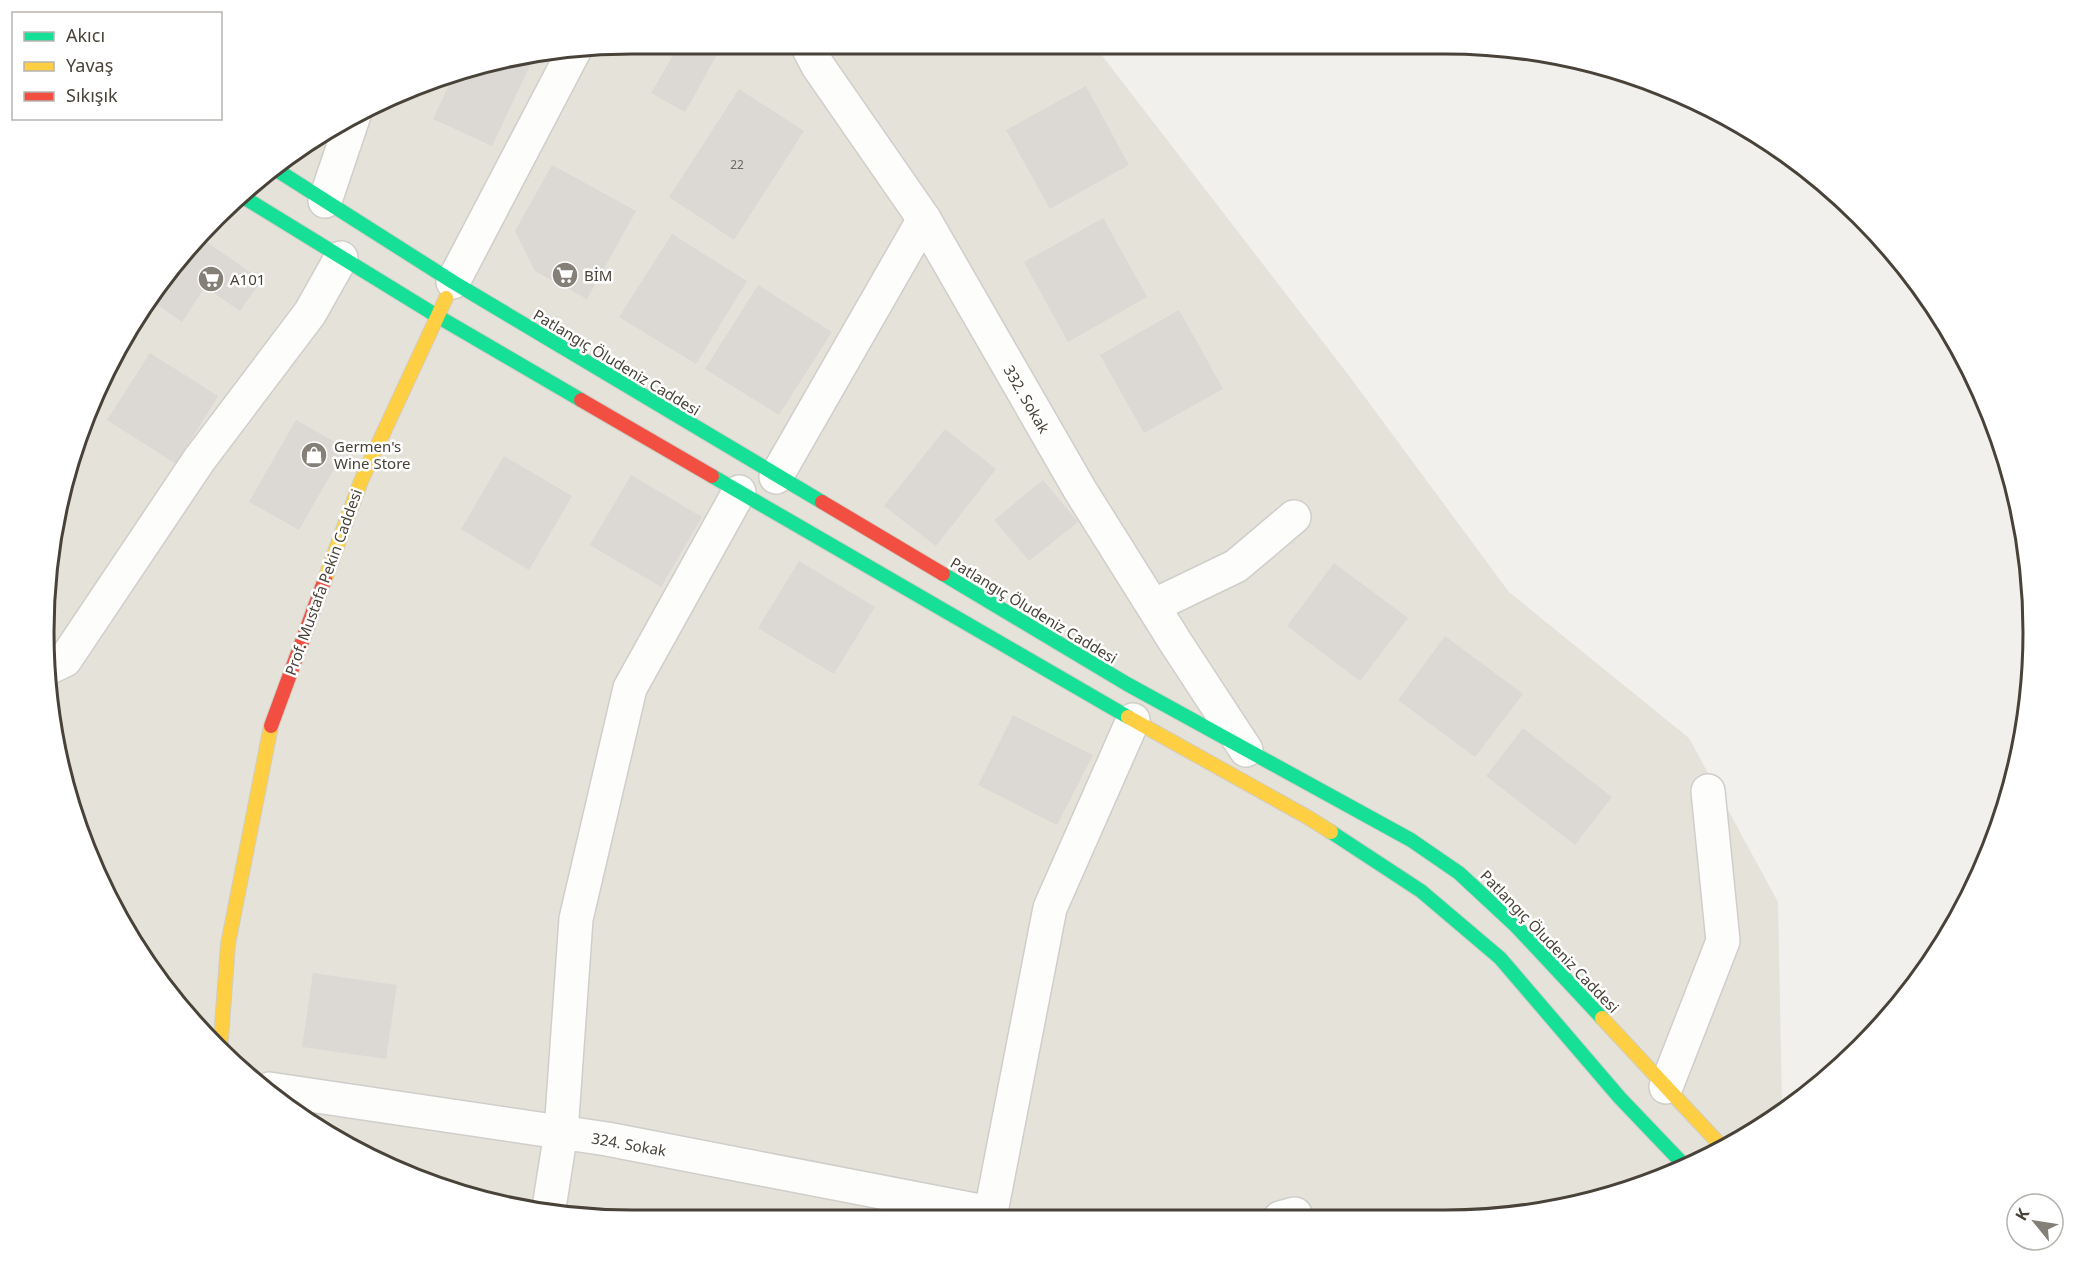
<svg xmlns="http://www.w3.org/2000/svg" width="2077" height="1264" viewBox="0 0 2077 1264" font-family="'Noto Sans',sans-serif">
<rect width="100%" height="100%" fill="#f2f0ec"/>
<path fill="#e5e2da" d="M 555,49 L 1097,49 L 1350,377 L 1509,592 L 1689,738 L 1778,902 L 1782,1103 L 1787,1108 L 1739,1142 L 1634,1189 L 1484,1219 L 556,1216 L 407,1176 L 274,1099 L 216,1048 L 143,959 L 75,821 L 49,709 L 44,632 L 49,555 L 75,443 L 143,305 L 216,216 L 274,165 L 371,104 L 443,75 Z"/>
<g fill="#dcd9d4">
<path d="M 668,49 L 720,49 L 685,112 L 651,93 L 675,52 Z"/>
<path d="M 536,53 L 492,146 L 433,119 L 455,72 Z"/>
<path d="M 1086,86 L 1129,165 L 1050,209 L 1006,130 Z"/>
<path d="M 739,89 L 804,131 L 734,240 L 669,197 Z"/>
<path d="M 552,165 L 636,211 L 587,299 L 535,271 L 515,231 Z"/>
<path d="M 1103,218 L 1147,297 L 1068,342 L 1024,262 Z"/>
<path d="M 672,234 L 747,281 L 696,364 L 619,317 Z"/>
<path d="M 199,237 L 262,280 L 240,311 L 205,287 L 182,322 L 148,298 Z"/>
<path d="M 758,285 L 832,332 L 779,415 L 705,369 Z"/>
<path d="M 1179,310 L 1223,389 L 1144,433 L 1100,355 Z"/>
<path d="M 150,353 L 218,396 L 176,464 L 107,420 Z"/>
<path d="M 296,420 L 346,448 L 299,530 L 249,502 Z"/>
<path d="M 945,429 L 996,469 L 936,546 L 884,506 Z"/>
<path d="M 504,456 L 572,496 L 529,570 L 461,529 Z"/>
<path d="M 631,475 L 702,517 L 661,587 L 590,545 Z"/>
<path d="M 1043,480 L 1078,522 L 1029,561 L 994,520 Z"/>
<path d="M 799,561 L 875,607 L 834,674 L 758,628 Z"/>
<path d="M 1334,563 L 1408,618 L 1360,681 L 1287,626 Z"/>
<path d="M 1445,636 L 1523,694 L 1475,757 L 1398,700 Z"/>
<path d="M 1013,715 L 1093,755 L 1057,825 L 978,785 Z"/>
<path d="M 1523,728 L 1612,797 L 1575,845 L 1486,776 Z"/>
<path d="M 313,973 L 397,985 L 386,1059 L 302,1047 Z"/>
</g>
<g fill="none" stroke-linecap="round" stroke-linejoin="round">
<defs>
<g id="street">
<path d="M 809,49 L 818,66 L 924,219 L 1080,490 L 1176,643 L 1246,750"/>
<path d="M 325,201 L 354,115"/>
<path d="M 453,282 L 575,49"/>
<path d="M 776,477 L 924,219"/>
<path d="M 1153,606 L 1236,566 L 1294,517"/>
<path d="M 46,669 L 65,660 L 199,460 L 310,313 L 341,258"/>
<path d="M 1666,1087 L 1723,941 L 1708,791"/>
<path d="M 265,1091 L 269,1089 L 607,1139 L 990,1213"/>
<path d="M 548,1214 L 561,1132 L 576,919 L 630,688 L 739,492"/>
<path d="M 990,1217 L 1050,908 L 1133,720"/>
<path d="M 1280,1218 L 1295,1214"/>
</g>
<g id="fast">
<path d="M 272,167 L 453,282 L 822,502"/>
<path d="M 240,195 L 437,316 L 581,400"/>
<path d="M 712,476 L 1128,717"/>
<path d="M 943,574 L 1127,684 L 1411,840 L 1459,873 L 1515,925 L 1602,1018"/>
<path d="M 1331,832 L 1421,891 L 1500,958 L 1620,1098 L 1685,1166"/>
</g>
<g id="slow">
<path d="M 325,579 L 361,481 L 446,298"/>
<path d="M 1128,717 L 1309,818 L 1331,832"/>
<path d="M 1602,1018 L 1724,1149"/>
<path d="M 220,1052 L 228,944 L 271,726"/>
</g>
<g id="jam">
<path d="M 581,400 L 712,476"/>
<path d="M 822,502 L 943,574"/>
<path d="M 271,726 L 325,579"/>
</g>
</defs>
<use href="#street" stroke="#d0ceca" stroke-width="36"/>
<use href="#fast" stroke="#d0cdc3" stroke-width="16"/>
<use href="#slow" stroke="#d0cdc3" stroke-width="16"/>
<use href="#jam" stroke="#d0cdc3" stroke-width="16"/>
<use href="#street" stroke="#fdfdfc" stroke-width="33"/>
<use href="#fast" stroke="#16e098" stroke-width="14"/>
<use href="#slow" stroke="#ffcf43" stroke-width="14"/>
<use href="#jam" stroke="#f24e42" stroke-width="14"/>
</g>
<defs>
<symbol id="supermarket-disc" viewBox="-11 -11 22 22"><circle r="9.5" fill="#847f77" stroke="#fff"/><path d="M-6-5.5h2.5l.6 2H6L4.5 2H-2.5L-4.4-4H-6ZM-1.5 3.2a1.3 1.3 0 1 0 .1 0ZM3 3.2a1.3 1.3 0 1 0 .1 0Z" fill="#fff"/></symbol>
<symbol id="shop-disc" viewBox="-11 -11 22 22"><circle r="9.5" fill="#847f77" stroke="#fff"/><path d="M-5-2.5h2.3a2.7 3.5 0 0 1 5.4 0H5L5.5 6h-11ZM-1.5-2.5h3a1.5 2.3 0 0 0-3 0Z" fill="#fff"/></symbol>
</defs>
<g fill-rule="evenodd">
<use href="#supermarket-disc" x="550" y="260" width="30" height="30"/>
<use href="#supermarket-disc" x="196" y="264" width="30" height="30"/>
<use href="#shop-disc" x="299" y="440" width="30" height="30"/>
</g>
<g text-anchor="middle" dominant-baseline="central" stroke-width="5" stroke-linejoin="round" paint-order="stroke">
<g font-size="12" fill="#6e6860">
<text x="737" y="164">22</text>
</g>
<g font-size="15" fill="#484238" stroke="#fff" text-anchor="start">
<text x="584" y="275">BİM</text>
<text x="230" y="279">A101</text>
<text x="334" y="446">Germen's<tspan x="334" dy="17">Wine Store</tspan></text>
</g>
<g font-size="15" fill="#484238" stroke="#fff">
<text transform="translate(617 362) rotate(31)">Patlangıç Öludeniz Caddesi</text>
<text transform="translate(1027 399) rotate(60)">332. Sokak</text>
<text transform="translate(323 582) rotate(-70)">Prof. Mustafa Pekin Caddesi</text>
<text transform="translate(1034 610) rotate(31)">Patlangıç Öludeniz Caddesi</text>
<text transform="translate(1550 941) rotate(46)">Patlangıç Öludeniz Caddesi</text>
<text transform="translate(629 1144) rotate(10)">324. Sokak</text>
</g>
</g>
<path d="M0 0H2077V1264H0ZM632 54H1445A578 578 0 0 1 2023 632V632A578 578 0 0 1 1445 1210H632A578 578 0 0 1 54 632V632A578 578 0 0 1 632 54Z" fill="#fff" fill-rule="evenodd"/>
<path fill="none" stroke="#484238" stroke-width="3" d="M632 54H1445A578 578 0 0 1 2023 632V632A578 578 0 0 1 1445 1210H632A578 578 0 0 1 54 632V632A578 578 0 0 1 632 54Z"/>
<rect x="12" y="12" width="210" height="108" fill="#ffffff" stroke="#b6b3af" stroke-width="1.5"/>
<rect x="24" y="32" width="30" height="9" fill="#16e098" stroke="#b6b3af" stroke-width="1.5"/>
<text x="66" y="42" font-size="18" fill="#484238">Akıcı</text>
<rect x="24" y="62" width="30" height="9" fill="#ffcf43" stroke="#b6b3af" stroke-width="1.5"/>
<text x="66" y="72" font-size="18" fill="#484238">Yavaş</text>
<rect x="24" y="92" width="30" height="9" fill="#f24e42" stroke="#b6b3af" stroke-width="1.5"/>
<text x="66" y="102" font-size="18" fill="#484238">Sıkışık</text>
<g transform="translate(2035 1222) rotate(300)"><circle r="28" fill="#ffffff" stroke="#b6b3af" stroke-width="1.5"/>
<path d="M0-4.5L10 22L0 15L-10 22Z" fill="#847f77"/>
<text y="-9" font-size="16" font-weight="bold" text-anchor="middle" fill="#484238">K</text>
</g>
</svg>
